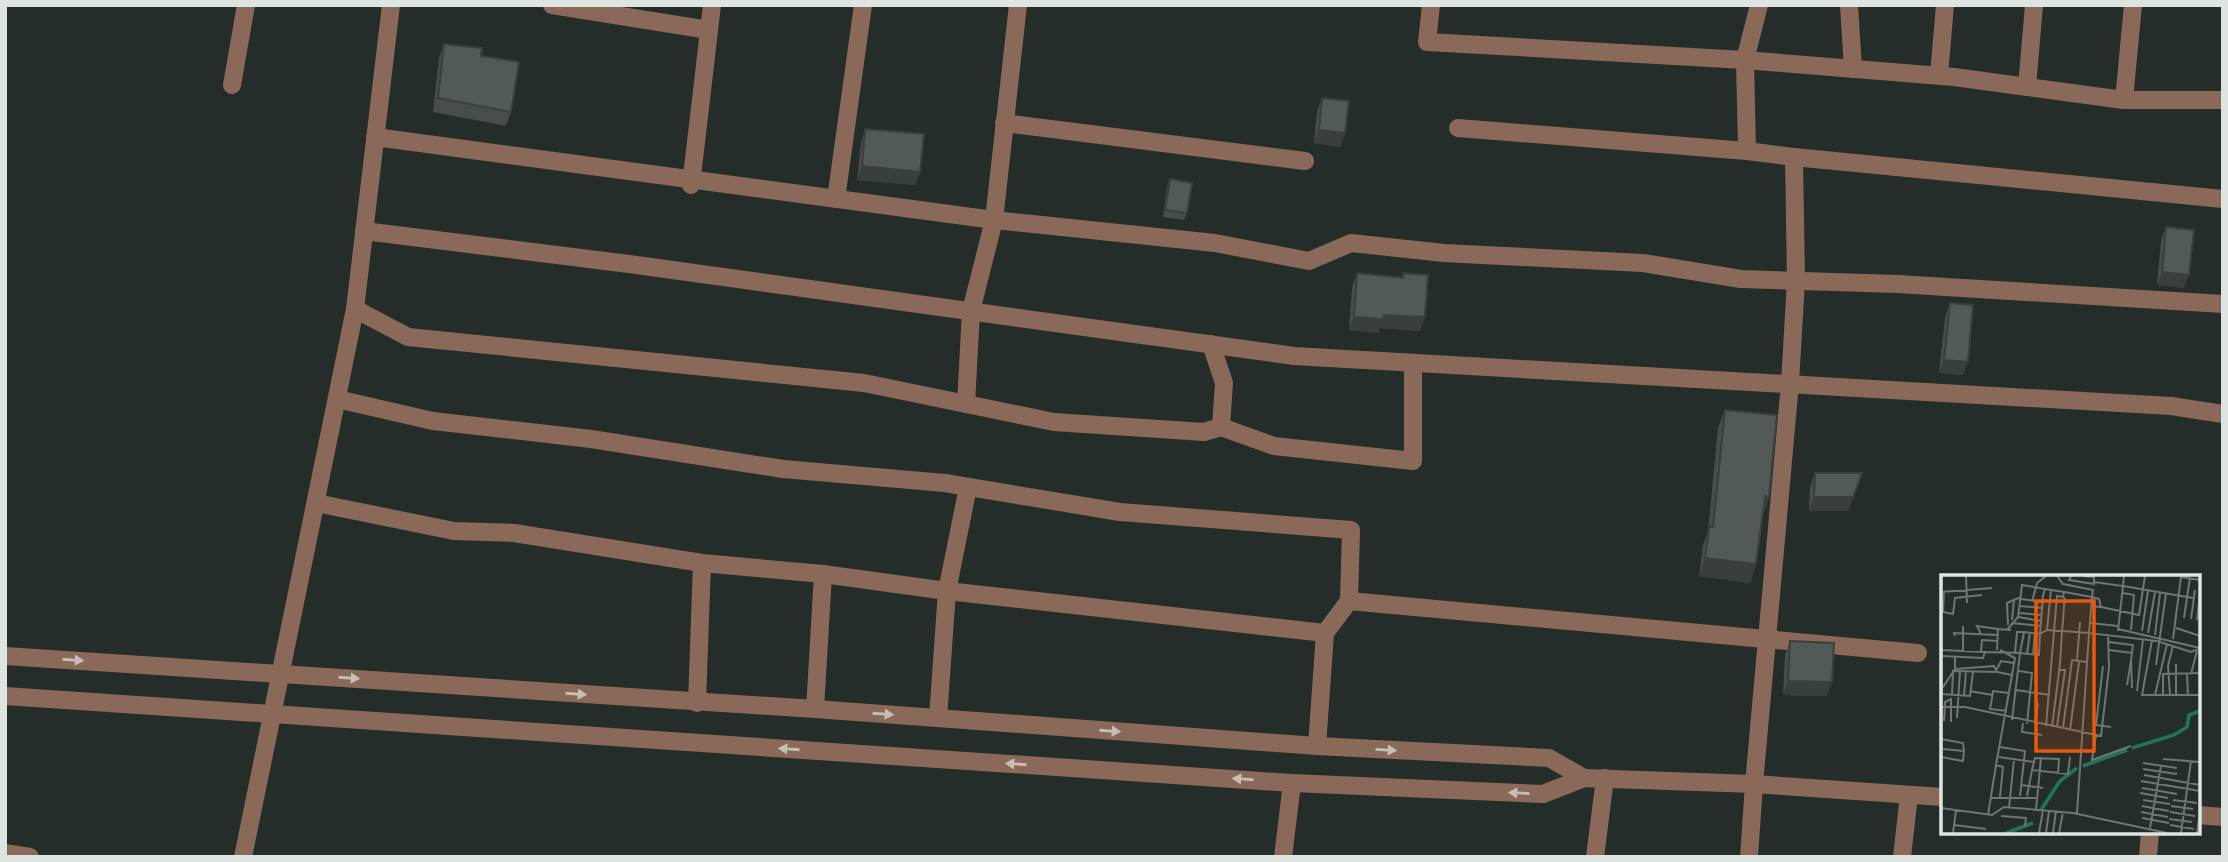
<svg xmlns="http://www.w3.org/2000/svg" width="2228" height="862" viewBox="0 0 2228 862" font-family="Montserrat,sans-serif">
<rect width="100%" height="100%" fill="#252d2a"/>
<g fill="none" stroke-linecap="round" stroke-linejoin="round">
<g stroke="#8b6959" stroke-width="18">
<path d="M 552,5 L 709,30"/>
<path d="M 1431,5 L 1427,42 L 1745,60 L 1954,77 L 2124,100 L 2223,100"/>
<path d="M 1759,5 L 1745,60 L 1747,151 L 1794,157 L 1796,281 L 1790,383 L 1754,784 L 1943,797"/>
<path d="M 1849,5 L 1853,69"/>
<path d="M 1939,75 L 1945,5"/>
<path d="M 232,85 L 246,5"/>
<path d="M 2027,87 L 2034,5"/>
<path d="M 2124,100 L 2133,5"/>
<path d="M 1004,123 L 1305,161"/>
<path d="M 1458,128 L 1747,151"/>
<path d="M 375,137 L 994,220 L 1215,243 L 1309,261 L 1351,243 L 1444,253 L 1643,263 L 1741,279 L 1898,284 L 2223,304"/>
<path d="M 1794,157 L 2223,199"/>
<path d="M 691,185 L 712,5"/>
<path d="M 836,199 L 863,5"/>
<path d="M 364,231 L 629,264 L 1294,356 L 2171,406 L 2223,414"/>
<path d="M 355,309 L 408,337 L 864,383 L 1054,422 L 1204,432 L 1221,427 L 1224,383 L 1211,344"/>
<path d="M 337,399 L 433,421 L 591,439 L 783,469 L 945,483 L 1120,512 L 1351,530 L 1349,601 L 1325,633 L 1317,746"/>
<path d="M 966,404 L 971,311 L 994,220 L 1018,5"/>
<path d="M 1221,427 L 1274,446 L 1413,461 L 1413,363"/>
<path d="M 316,503 L 454,531 L 514,533 L 702,563 L 823,574 L 947,591 L 1325,633"/>
<path d="M 1349,601 L 1918,653"/>
<path d="M 5,656 L 815,709 L 1317,746 L 1549,758 L 1584,778"/>
<path d="M 5,696 L 1292,783 L 1543,794 L 1584,778 L 1754,784 L 1749,857"/>
<path d="M 697,703 L 702,563"/>
<path d="M 815,709 L 823,574"/>
<path d="M 938,718 L 947,591 L 968,487"/>
<path d="M 2198,815 L 2223,817"/>
<path d="M 5,853 L 30,857"/>
<path d="M 243,857 L 355,309 L 391,5"/>
<path d="M 1283,857 L 1292,783"/>
<path d="M 1595,857 L 1605,778"/>
<path d="M 1902,857 L 1909,795"/>
<path d="M 2148,857 L 2150,832"/>
</g>
</g>
<g fill="#464d4b">
<path d="M 444,44 L 511,112 L 506,126 L 433,112 L 439,58 Z"/>
<path d="M 1322,98 L 1345,133 L 1340,147 L 1314,143 L 1317,112 Z"/>
<path d="M 865,129 L 920,172 L 915,185 L 857,180 L 861,143 Z"/>
<path d="M 1170,179 L 1187,213 L 1184,220 L 1163,217 L 1167,186 Z"/>
<path d="M 2166,227 L 2184,288 L 2157,285 L 2161,241 Z"/>
<path d="M 1357,273 L 1402,277 L 1403,273 L 1420,331 L 1380,328 L 1378,333 L 1349,330 L 1352,287 Z"/>
<path d="M 1950,303 L 1963,375 L 1939,373 L 1945,317 Z"/>
<path d="M 1725,410 L 1769,497 L 1763,515 L 1756,564 L 1750,583 L 1699,576 L 1703,545 L 1708,531 L 1718,428 Z"/>
<path d="M 1815,473 L 1862,473 L 1848,511 L 1809,511 L 1810,487 Z"/>
<path d="M 1790,641 L 1827,696 L 1783,695 L 1785,655 Z"/>
</g>
<g fill="#393f3d">
<path d="M 1319,130 L 1345,133 L 1340,147 L 1314,143 Z"/>
<path d="M 862,166 L 920,172 L 915,185 L 857,180 Z"/>
<path d="M 2162,272 L 2189,275 L 2184,288 L 2157,285 Z"/>
<path d="M 1384,315 L 1425,317 L 1420,331 L 1380,328 L 1378,333 L 1349,330 L 1354,317 Z"/>
<path d="M 1944,360 L 1968,362 L 1963,375 L 1939,373 Z"/>
<path d="M 1765,496 L 1769,497 L 1763,515 Z"/>
<path d="M 1814,497 L 1853,497 L 1848,511 L 1809,511 Z"/>
<path d="M 1705,558 L 1756,564 L 1750,583 L 1699,576 Z"/>
<path d="M 1788,681 L 1832,682 L 1827,696 L 1783,695 Z"/>
</g>
<g fill="#515a57" stroke="#393f3d" stroke-width="2">
<path d="M 444,44 L 482,48 L 481,56 L 519,62 L 511,112 L 438,98 Z"/>
<path d="M 1322,98 L 1349,101 L 1345,133 L 1319,130 Z"/>
<path d="M 865,129 L 924,134 L 920,172 L 862,166 Z"/>
<path d="M 1170,179 L 1192,183 L 1187,213 L 1165,210 Z"/>
<path d="M 2166,227 L 2194,230 L 2189,275 L 2162,272 Z"/>
<path d="M 1357,273 L 1403,278 L 1403,273 L 1428,275 L 1425,317 L 1384,315 L 1383,319 L 1354,317 Z"/>
<path d="M 1950,303 L 1973,305 L 1968,362 L 1944,360 Z"/>
<path d="M 1725,410 L 1777,415 L 1769,497 L 1765,496 L 1756,564 L 1705,558 L 1709,527 L 1713,527 Z"/>
<path d="M 1815,473 L 1862,473 L 1853,497 L 1814,497 Z"/>
<path d="M 1790,641 L 1834,643 L 1832,682 L 1788,681 Z"/>
</g>
<defs><path id="oneway-solid" d="M-6-.8H1V-3.2L6.5 0L1 3.2V.8H-6Z" transform="scale(1.75)"/></defs>
<g fill="#c5bfb8">
<use href="#oneway-solid" transform="translate(73 660) rotate(4)"/>
<use href="#oneway-solid" transform="translate(349 678) rotate(4)"/>
<use href="#oneway-solid" transform="translate(576 694) rotate(4)"/>
<use href="#oneway-solid" transform="translate(883 714) rotate(4)"/>
<use href="#oneway-solid" transform="translate(1110 731) rotate(4)"/>
<use href="#oneway-solid" transform="translate(789 749) rotate(-176)"/>
<use href="#oneway-solid" transform="translate(1386 750) rotate(3)"/>
<use href="#oneway-solid" transform="translate(1016 764) rotate(-176)"/>
<use href="#oneway-solid" transform="translate(1243 779) rotate(-176)"/>
<use href="#oneway-solid" transform="translate(1519 793) rotate(-177)"/>
</g>
<g transform="translate(1941 575)">
<rect width="259" height="259" fill="#252d2a"/>
<path fill="none" stroke="#1e7660" stroke-width="3.5" d="M 191,173 L 233,160 L 246,152 L 248,140 L 259,136M 142,191 L 186,175M 100,235 L 119,206 L 136,193M 65,258 L 92,248"/>
<path fill="none" stroke="#6f7673" stroke-width="2" d="M 25,1 L 26,28M 116,1 L 122,9 L 152,15 L 151,22 L 158,24 L 160,32 L 150,31M 130,1 L 128,5 L 153,9 L 153,2 L 142,1M 183,1 L 182,11 L 252,23M 153,7 L 182,11 L 177,56M 110,15 L 104,14 L 102,21 L 99,59 L 83,57 L 79,78 L 98,80 L 99,59 L 106,55 L 121,56 L 148,58 L 151,22 L 123,17 L 122,22 L 124,24 L 123,30 L 122,47 L 121,56 L 119,89 L 111,152M 3,16 L 2,37 L 12,39 L 14,23 L 41,20M 0,17 L 51,13M 182,18 L 193,20 L 190,55M 80,24 L 102,27M 91,27 L 96,8 L 105,1M 79,31 L 102,33M 160,32 L 198,40 L 204,1M 78,38 L 101,40M 77,42 L 100,46M 243,43 L 249,2M 250,44 L 254,15M 71,45 L 73,25 L 80,22M 256,45 L 259,17M 70,48 L 100,51M 149,48 L 177,51M 67,50 L 66,28 L 73,25M 235,53 L 259,61M 177,54 L 259,73M 66,55 L 77,42 L 81,10 L 104,14M 106,55 L 110,15 L 123,17M 201,56 L 207,16M 207,58 L 214,17M 40,59 L 36,51 L 57,54M 214,60 L 219,18M 14,61 L 13,58 L 57,60M 232,64 L 240,2 L 259,5M 211,65 L 201,120 L 259,120M 168,67 L 192,70 L 190,86M 0,75 L 44,77 L 42,83 L 0,81M 56,75 L 57,54 L 70,55M 59,75 L 74,83 L 71,100M 168,75 L 191,78M 22,76 L 22,51M 40,77 L 41,65 L 56,66M 44,77 L 79,78 L 71,145M 74,78 L 76,57 L 82,57M 86,79 L 89,57M 92,80 L 94,57M 136,85 L 139,47M 235,89 L 235,120M 215,90 L 225,18M 162,91 L 155,150 L 170,152M 56,94 L 60,86 L 73,88M 78,96 L 91,98 L 86,149M 56,97 L 71,100 L 55,190 L 62,192 L 59,222M 246,99 L 247,121M 250,99 L 256,76M 186,110 L 190,86 L 191,113M 0,115 L 14,94 L 14,82M 75,115 L 109,120M 29,116 L 51,120M 196,116 L 202,64M 0,119 L 29,121 L 32,97M 11,120 L 12,96 L 56,97 L 53,91 L 14,94M 214,120 L 226,69M 222,120 L 222,99 L 259,98M 229,120 L 227,91 L 232,70M 23,121 L 25,96M 0,132 L 24,132 L 160,161 L 168,93 L 167,59M 66,136 L 49,134 L 51,123 L 52,116 L 68,118M 16,143 L 19,96M 3,146 L 4,127 L 10,124 L 10,147M 82,148 L 81,157 L 101,160M 94,150 L 97,128M 105,151 L 116,21 L 122,22M 116,152 L 124,95 L 118,95M 122,153 L 131,85 L 146,87M 129,155 L 138,87M 155,160 L 151,185 L 190,171M 0,164 L 22,168 L 23,176 L 22,186 L 0,182M 59,172 L 84,176 L 79,221M 2,174 L 23,176M 58,182 L 93,187M 222,184 L 259,187M 202,188 L 236,193M 202,194 L 236,199M 91,195 L 94,183 L 118,184 L 117,199M 203,200 L 259,210M 200,206 L 259,216M 80,210 L 102,213M 201,213 L 236,219M 199,218 L 227,223M 86,221 L 91,195 L 127,199 L 129,182M 50,223 L 95,223M 202,225 L 229,229M 232,225 L 256,228M 201,231 L 228,236M 230,231 L 252,234M 0,233 L 51,240 L 63,232 L 132,238 L 226,258M 68,233 L 73,184M 95,235 L 100,183M 200,237 L 227,242M 229,237 L 254,241M 136,238 L 148,58 L 216,66 L 250,77 L 259,73M 47,240 L 55,190M 60,241 L 85,243 L 84,251M 201,243 L 228,248M 228,244 L 251,247M 13,250 L 45,254M 229,250 L 253,254M 209,253 L 220,191M 12,258 L 15,235M 98,258 L 102,235M 105,258 L 108,236M 112,258 L 115,236M 118,258 L 122,237M 240,258 L 250,186M 256,258 L 259,237"/>
<path fill="#e8590c" fill-opacity="0.15" stroke="#e8590c" stroke-width="3.5" d="M 95,26 L 153,26 L 153,176 L 95,176 Z"/>
<rect width="259" height="259" fill="none" stroke="#dee4e1" stroke-width="3.5"/>
</g>
<rect width="2228" height="862" fill="none" stroke="#dee4e1" stroke-width="14"/>
</svg>
